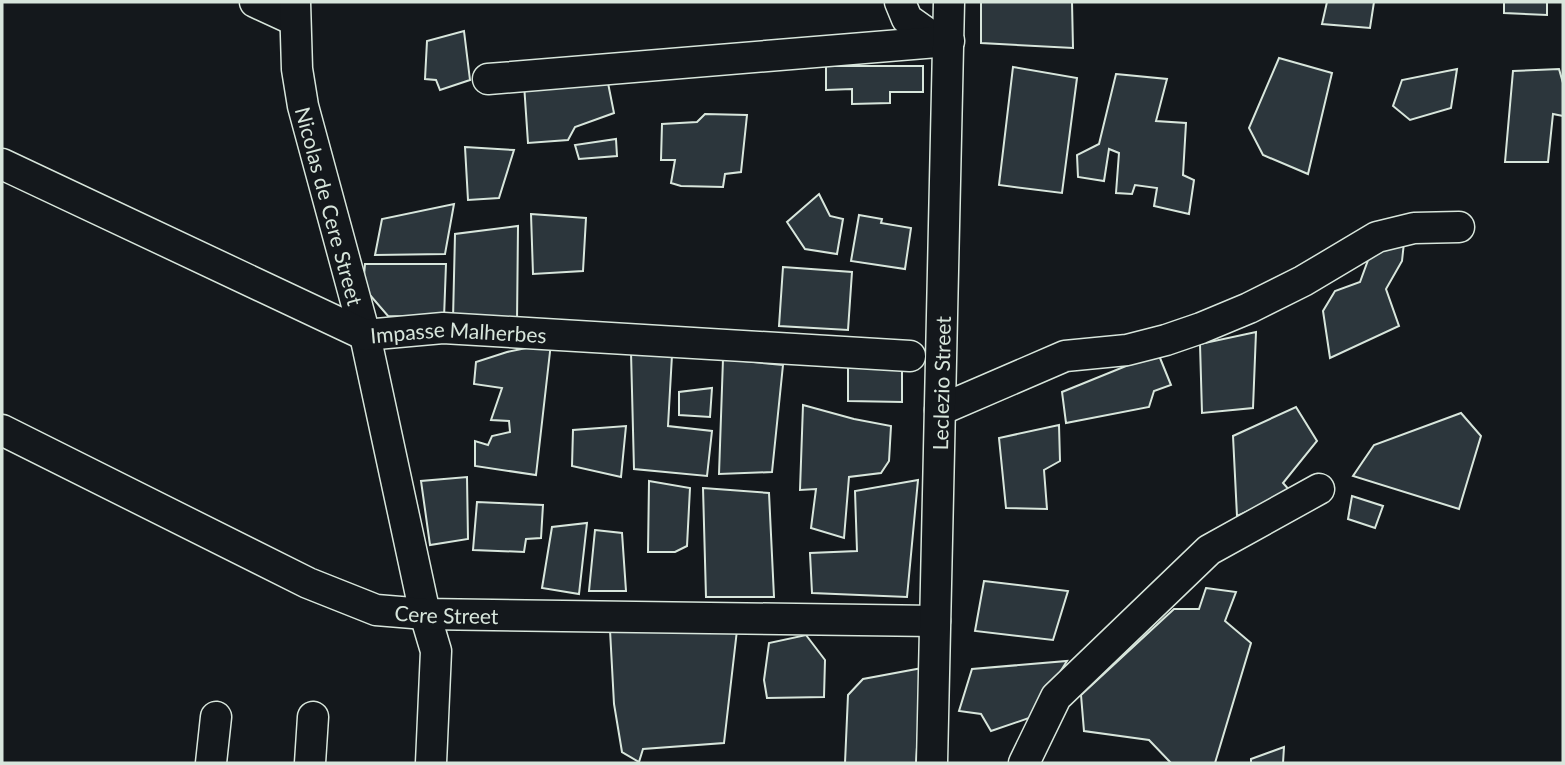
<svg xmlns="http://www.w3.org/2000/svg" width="1565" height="765" viewBox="0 0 1565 765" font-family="Lato,sans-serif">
<rect width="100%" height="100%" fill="#14181c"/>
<g fill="#2c363c" stroke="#d8e6dc" stroke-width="2">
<path d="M 981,2 L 1072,2 L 1073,48 L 981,43 Z"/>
<path d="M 1327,2 L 1374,2 L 1370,28 L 1322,24 Z"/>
<path d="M 1504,2 L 1547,2 L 1547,15 L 1504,13 Z"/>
<path d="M 464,31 L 470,80 L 440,90 L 436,80 L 425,79 L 427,41 Z"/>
<path d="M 1279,58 L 1332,73 L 1308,174 L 1263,155 L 1249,128 Z"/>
<path d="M 826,66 L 923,66 L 923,92 L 890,92 L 890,103 L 852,104 L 852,89 L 826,90 Z"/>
<path d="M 1013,67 L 1077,78 L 1062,193 L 999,185 Z"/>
<path d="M 1457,69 L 1451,108 L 1410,120 L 1393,106 L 1402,80 Z"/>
<path d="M 1559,69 L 1563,83 L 1563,116 L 1553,114 L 1548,162 L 1505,162 L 1513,71 Z"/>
<path d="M 1116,74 L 1167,79 L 1156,121 L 1186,123 L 1183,175 L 1194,180 L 1189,214 L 1154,206 L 1157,188 L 1135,185 L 1132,194 L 1116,193 L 1119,153 L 1109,149 L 1104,181 L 1078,177 L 1077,155 L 1099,144 Z"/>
<path d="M 607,78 L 614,113 L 575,127 L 568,140 L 528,143 L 524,84 Z"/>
<path d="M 705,114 L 747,115 L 741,172 L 725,174 L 723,187 L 681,186 L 671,183 L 675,160 L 661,160 L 662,124 L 697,122 Z"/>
<path d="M 616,139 L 617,156 L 579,159 L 575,145 Z"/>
<path d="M 465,147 L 514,150 L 499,198 L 468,200 Z"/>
<path d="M 819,194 L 830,216 L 843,219 L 837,254 L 805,249 L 787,222 Z"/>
<path d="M 454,204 L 445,254 L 375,255 L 382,219 Z"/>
<path d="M 531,214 L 586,218 L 583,271 L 533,274 Z"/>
<path d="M 859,215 L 882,219 L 881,223 L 911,228 L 905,269 L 851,261 Z"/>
<path d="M 518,226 L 517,322 L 453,319 L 455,234 Z"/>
<path d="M 1405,233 L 1402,261 L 1386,289 L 1399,326 L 1330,358 L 1323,311 L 1335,291 L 1360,282 L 1371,252 Z"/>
<path d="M 365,264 L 446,264 L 444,318 L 388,316 L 363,287 Z"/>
<path d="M 783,267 L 852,272 L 848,330 L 779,326 Z"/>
<path d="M 1256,332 L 1253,408 L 1202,413 L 1200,344 Z"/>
<path d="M 551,343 L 536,475 L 475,466 L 475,441 L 488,445 L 492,436 L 510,432 L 509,421 L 491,420 L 502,388 L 474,384 L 476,362 L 507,352 Z"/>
<path d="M 631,352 L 672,355 L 668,426 L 712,431 L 707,476 L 634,469 Z"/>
<path d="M 1158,353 L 1171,385 L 1154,391 L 1149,407 L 1066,423 L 1062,392 Z"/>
<path d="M 848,355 L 902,365 L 902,402 L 848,401 Z"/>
<path d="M 723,359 L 783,365 L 772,472 L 719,474 Z"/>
<path d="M 712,388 L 710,417 L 679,415 L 679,392 Z"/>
<path d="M 803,405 L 854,419 L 891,426 L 889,461 L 881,473 L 849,477 L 844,538 L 811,528 L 816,489 L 800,490 Z"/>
<path d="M 1296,407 L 1317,441 L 1283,483 L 1291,492 L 1237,516 L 1233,436 Z"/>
<path d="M 1461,413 L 1481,436 L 1459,509 L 1353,476 L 1374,445 Z"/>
<path d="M 1059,425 L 1060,461 L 1044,470 L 1047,509 L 1006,508 L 999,438 Z"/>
<path d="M 626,426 L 621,477 L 572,466 L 573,430 Z"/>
<path d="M 467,477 L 468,539 L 430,545 L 421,481 Z"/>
<path d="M 918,480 L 907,597 L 812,593 L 810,553 L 857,551 L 855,491 Z"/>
<path d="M 649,481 L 690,488 L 687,546 L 675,552 L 648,552 Z"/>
<path d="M 703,488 L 769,493 L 774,597 L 706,597 Z"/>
<path d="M 1352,496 L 1383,506 L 1375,528 L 1348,519 Z"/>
<path d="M 477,502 L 543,505 L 541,538 L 526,539 L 524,552 L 473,550 Z"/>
<path d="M 587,523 L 579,594 L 542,588 L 552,527 Z"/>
<path d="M 595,530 L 622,533 L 626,591 L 589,591 Z"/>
<path d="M 984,581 L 1068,591 L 1053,640 L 975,631 Z"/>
<path d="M 1206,588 L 1236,592 L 1225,621 L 1251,643 L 1215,763 L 1171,763 L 1149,740 L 1084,731 L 1081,695 L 1174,609 L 1199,609 Z"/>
<path d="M 610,630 L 737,630 L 724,743 L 643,749 L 639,762 L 622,752 L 614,704 Z"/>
<path d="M 806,635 L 825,660 L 824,697 L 767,698 L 764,680 L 769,643 Z"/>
<path d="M 1067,661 L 1032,717 L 991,731 L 981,714 L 959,711 L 972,669 Z"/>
<path d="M 922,668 L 916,763 L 845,763 L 848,695 L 863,679 Z"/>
<path d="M 1284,747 L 1283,763 L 1251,763 L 1251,759 Z"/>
</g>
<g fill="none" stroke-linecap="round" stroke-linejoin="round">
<defs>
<g id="minor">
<path d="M 255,2 L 294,20"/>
<path id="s1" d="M 295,2 L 297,69 L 303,106 L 365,335 L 425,614 L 436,651 L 431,763"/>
<path d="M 900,2 L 907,19 L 938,41"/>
<path d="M 488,79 L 949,41"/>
<path id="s2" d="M 2,164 L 365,335 L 443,328 L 910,356"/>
<path d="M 940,410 L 1065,356 L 1127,350 L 1166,340 L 1201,328 L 1249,308 L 1303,281 L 1377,237 L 1414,228 L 1459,227"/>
<path id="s3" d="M 2,430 L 308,583 L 376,610 L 425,614 L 935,621"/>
<path d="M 211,763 L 216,717"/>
<path d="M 310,763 L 313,717"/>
<path id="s4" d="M 932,763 L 949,2"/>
<path d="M 1024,763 L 1056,697 L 1209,550 L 1319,489"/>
</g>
</defs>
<use href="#minor" stroke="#d8e6dc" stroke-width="33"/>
<use href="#minor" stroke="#14181c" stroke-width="30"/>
</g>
<g text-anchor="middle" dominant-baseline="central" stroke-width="5" stroke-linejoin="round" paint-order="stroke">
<g font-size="21" fill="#d8e6dc" stroke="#14181c">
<text stroke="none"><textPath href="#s1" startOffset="208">Nicolas de Cere Street</textPath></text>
<text stroke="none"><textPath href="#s2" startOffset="495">Impasse Malherbes</textPath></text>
<text stroke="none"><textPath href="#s4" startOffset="380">Leclezio Street</textPath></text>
<text stroke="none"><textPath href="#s3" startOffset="486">Cere Street</textPath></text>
</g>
</g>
<rect width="1565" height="765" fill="none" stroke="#d8e6dc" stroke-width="7"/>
</svg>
